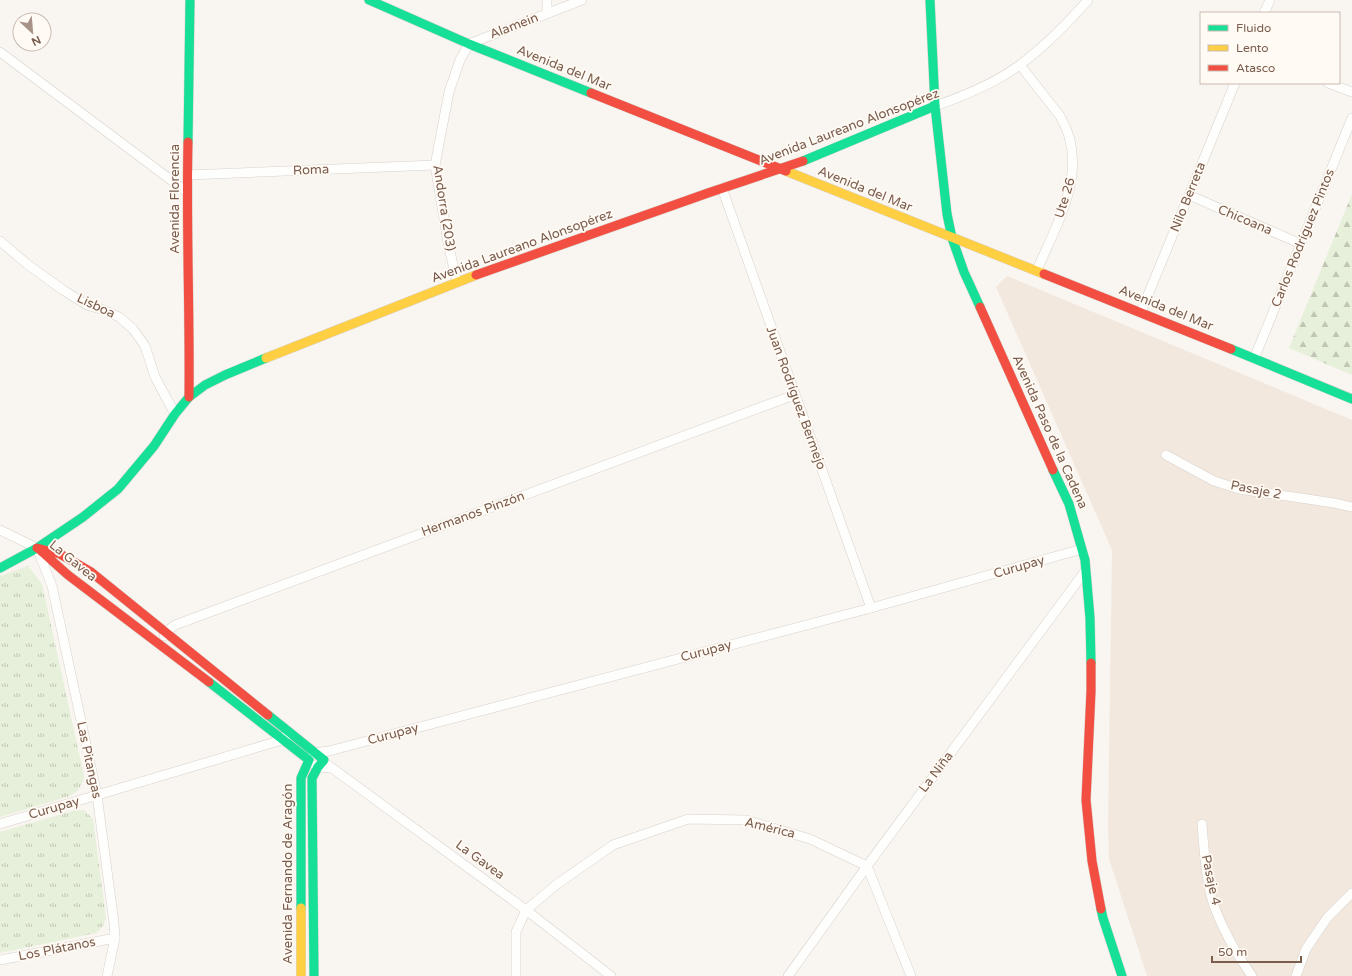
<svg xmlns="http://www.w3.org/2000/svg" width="1352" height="976" viewBox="0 0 1352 976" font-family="'Varela Round',sans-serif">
<defs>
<pattern id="grass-tufts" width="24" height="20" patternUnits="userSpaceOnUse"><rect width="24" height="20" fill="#e7f0db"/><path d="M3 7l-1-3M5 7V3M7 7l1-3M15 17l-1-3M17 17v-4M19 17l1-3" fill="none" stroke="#c0c6b4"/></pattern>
<pattern id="forest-firs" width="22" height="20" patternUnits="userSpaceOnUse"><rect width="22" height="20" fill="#e7f0db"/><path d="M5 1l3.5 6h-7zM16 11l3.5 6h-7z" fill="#c0c6b4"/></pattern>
</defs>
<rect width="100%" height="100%" fill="#f9f5f0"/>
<path fill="#f2e8de" d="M 1007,276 L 1352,420 L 1352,976 L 1147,976 L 1109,859 L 1108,826 L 1112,550 L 996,287 Z"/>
<g fill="url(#grass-tufts)">
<path d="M 28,566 L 42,584 L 84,776 C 82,786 79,791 70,796 L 0,817 L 0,576 Z"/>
<path d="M 76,810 L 84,810 L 93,819 L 106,918 L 103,926 L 96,933 L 0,953 L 0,832 Z"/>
</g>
<path fill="url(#forest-firs)" d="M 1352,194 L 1352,375 L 1289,348 Z"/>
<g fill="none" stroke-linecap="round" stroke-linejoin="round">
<defs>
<g id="street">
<path d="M 547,13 L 547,0"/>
<path d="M 1264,13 L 1270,0"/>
<path d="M 0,52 L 187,192"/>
<path d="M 1020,65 L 1060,116 C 1091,168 1058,221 1037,270"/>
<path d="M 1328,83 L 1352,92"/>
<path d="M 935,106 C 964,96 996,83 1021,64 C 1045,46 1068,23 1088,0"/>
<path d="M 188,175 L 435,165"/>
<path d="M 722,188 L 871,608"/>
<path d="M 1189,195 L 1301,244"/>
<path d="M 0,241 L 27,264 L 63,290 L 87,305 L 104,310 L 119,317 L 133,329 L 145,346 L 155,377 L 175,414"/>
<path d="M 457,282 L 448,243 L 435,165 L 449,92 L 460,60 L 469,44 L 582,0"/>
<path d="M 1141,312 L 1235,83"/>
<path d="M 1254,359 L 1352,118"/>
<path d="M 1166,455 L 1214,481 L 1239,489 L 1334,503 L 1352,507"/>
<path d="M 0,530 L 37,548 L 52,586 L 97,795 L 114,923 L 115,938 L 107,976"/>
<path d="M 164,636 L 166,632 L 175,625 L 794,395"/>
<path d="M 313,754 L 314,753 L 329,751 L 871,608 L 1082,549"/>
<path d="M 315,765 L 318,767 L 331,768"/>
<path d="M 328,765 L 526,910 L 611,976"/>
<path d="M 0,824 L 282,740 L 286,736"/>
<path d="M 1202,824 C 1204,850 1206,881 1214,906 C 1223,930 1237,955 1252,976"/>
<path d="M 0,960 L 115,938"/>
<path d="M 516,976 L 516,932 L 526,910 L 556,885 L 613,845 L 688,819 L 746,820 L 810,839 L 867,866 L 911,976"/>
<path d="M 788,976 L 867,866 L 1086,570"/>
<path d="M 1296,976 L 1306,949 L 1327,918 L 1352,893"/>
</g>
<g id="fast">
<path d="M 369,0 L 469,44 L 591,93"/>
<path d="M 930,0 L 935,106 L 947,214 L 952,238 L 964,272 L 980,307"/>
<path d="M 188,142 L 190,0"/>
<path d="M 803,161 L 935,106"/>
<path d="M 1231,349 L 1352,399"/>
<path d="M 1053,470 L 1069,504 L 1085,560 L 1090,618 L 1091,663"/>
<path d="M 0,568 L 37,548 L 83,517 L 118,489 L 154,446 L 175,414 L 189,397 L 205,385 L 225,375 L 266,358"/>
<path d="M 209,682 L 309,760 L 301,778 L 301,908"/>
<path d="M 268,715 L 324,760 L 318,767 L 312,778 L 314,976"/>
<path d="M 1101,909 L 1103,918 L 1122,976"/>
</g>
<g id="slow">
<path d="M 786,171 L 1044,274"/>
<path d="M 266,358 L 476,275"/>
<path d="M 301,908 L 301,976"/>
</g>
<g id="jam">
<path d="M 591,93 L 786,171"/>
<path d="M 188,142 C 186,227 190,312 189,397"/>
<path d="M 1044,274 L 1231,349"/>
<path d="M 476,275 L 708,193 L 803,161"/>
<path d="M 980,307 L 1053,470"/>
<path d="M 37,548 L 60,554 L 91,572 L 268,715"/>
<path d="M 40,550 L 68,575 L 209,682"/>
<path d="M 1091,663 L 1091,691 L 1086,800 L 1092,861 L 1101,909"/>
</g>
</defs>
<use href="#street" stroke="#d7d1cb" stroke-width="10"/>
<use href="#fast" stroke="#d9d2cb" stroke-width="10"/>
<use href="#slow" stroke="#d9d2cb" stroke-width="10"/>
<use href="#jam" stroke="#d9d2cb" stroke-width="10"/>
<use href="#street" stroke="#fefefd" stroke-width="9"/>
<use href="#fast" stroke="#16e098" stroke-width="9"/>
<use href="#slow" stroke="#ffcf43" stroke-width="9"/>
<use href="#jam" stroke="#f24e42" stroke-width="9"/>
</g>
<g text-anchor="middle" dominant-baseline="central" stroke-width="3.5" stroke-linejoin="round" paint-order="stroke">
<g font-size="13" fill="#7a5c4d" stroke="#fffaf3">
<text transform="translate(514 26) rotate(-21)">Alamein</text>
<text transform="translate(564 68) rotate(22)">Avenida del Mar</text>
<text transform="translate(849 127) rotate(-21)">Avenida Laureano Alonsopérez</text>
<text transform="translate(311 170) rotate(-2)">Roma</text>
<text transform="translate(865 189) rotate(22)">Avenida del Mar</text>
<text transform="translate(1188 197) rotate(-68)">Nilo Berreta</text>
<text transform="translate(1065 198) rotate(-73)">Ute 26</text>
<text transform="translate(175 199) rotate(-90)">Avenida Florencia</text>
<text transform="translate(444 208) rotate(81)">Andorra (203)</text>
<text transform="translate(1245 220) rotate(23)">Chicoana</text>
<text transform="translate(1303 238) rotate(-68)">Carlos Rodríguez Pintos</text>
<text transform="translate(522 246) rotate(-20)">Avenida Laureano Alonsopérez</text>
<text transform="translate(96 306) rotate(25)">Lisboa</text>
<text transform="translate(1166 308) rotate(22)">Avenida del Mar</text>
<text transform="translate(796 398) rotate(70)">Juan Rodríguez Bermejo</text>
<text transform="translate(1050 432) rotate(66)">Avenida Paso de la Cadena</text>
<text transform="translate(1256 490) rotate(11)">Pasaje 2</text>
<text transform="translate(473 514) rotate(-20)">Hermanos Pinzón</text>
<text transform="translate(73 561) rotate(39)">La Gavea</text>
<text transform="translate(1019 567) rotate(-16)">Curupay</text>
<text transform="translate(706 651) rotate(-15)">Curupay</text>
<text transform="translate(393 734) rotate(-15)">Curupay</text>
<text transform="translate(89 760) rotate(78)">Las Pitangas</text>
<text transform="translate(936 772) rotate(-53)">La Niña</text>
<text transform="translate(54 808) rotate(-16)">Curupay</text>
<text transform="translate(770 828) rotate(14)">América</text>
<text transform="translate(480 860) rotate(36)">La Gavea</text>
<text transform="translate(288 874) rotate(-90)">Avenida Fernando de Aragón</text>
<text transform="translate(1211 880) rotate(78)">Pasaje 4</text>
<text transform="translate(57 949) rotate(-11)">Los Plátanos</text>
</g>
</g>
<rect x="1200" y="12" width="140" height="72" fill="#fffaf3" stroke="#cabbb1"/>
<rect x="1208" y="25" width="20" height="6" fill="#16e098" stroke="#cabbb1"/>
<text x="1236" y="32" font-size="12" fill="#7a5c4d">Fluido</text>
<rect x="1208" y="45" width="20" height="6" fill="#ffcf43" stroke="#cabbb1"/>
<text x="1236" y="52" font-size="12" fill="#7a5c4d">Lento</text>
<rect x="1208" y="65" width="20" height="6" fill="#f24e42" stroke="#cabbb1"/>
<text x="1236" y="72" font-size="12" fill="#7a5c4d">Atasco</text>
<g transform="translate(32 32) rotate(154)"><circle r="19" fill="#fffaf3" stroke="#cabbb1"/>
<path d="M0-3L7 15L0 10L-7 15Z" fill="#a69286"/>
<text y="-6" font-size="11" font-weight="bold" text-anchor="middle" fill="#7a5c4d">N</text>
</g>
<path d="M1212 956v6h89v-6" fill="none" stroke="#7a5c4d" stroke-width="2"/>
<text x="1218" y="956" font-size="12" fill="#7a5c4d" stroke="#fffaf3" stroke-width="3" paint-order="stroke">50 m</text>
</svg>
